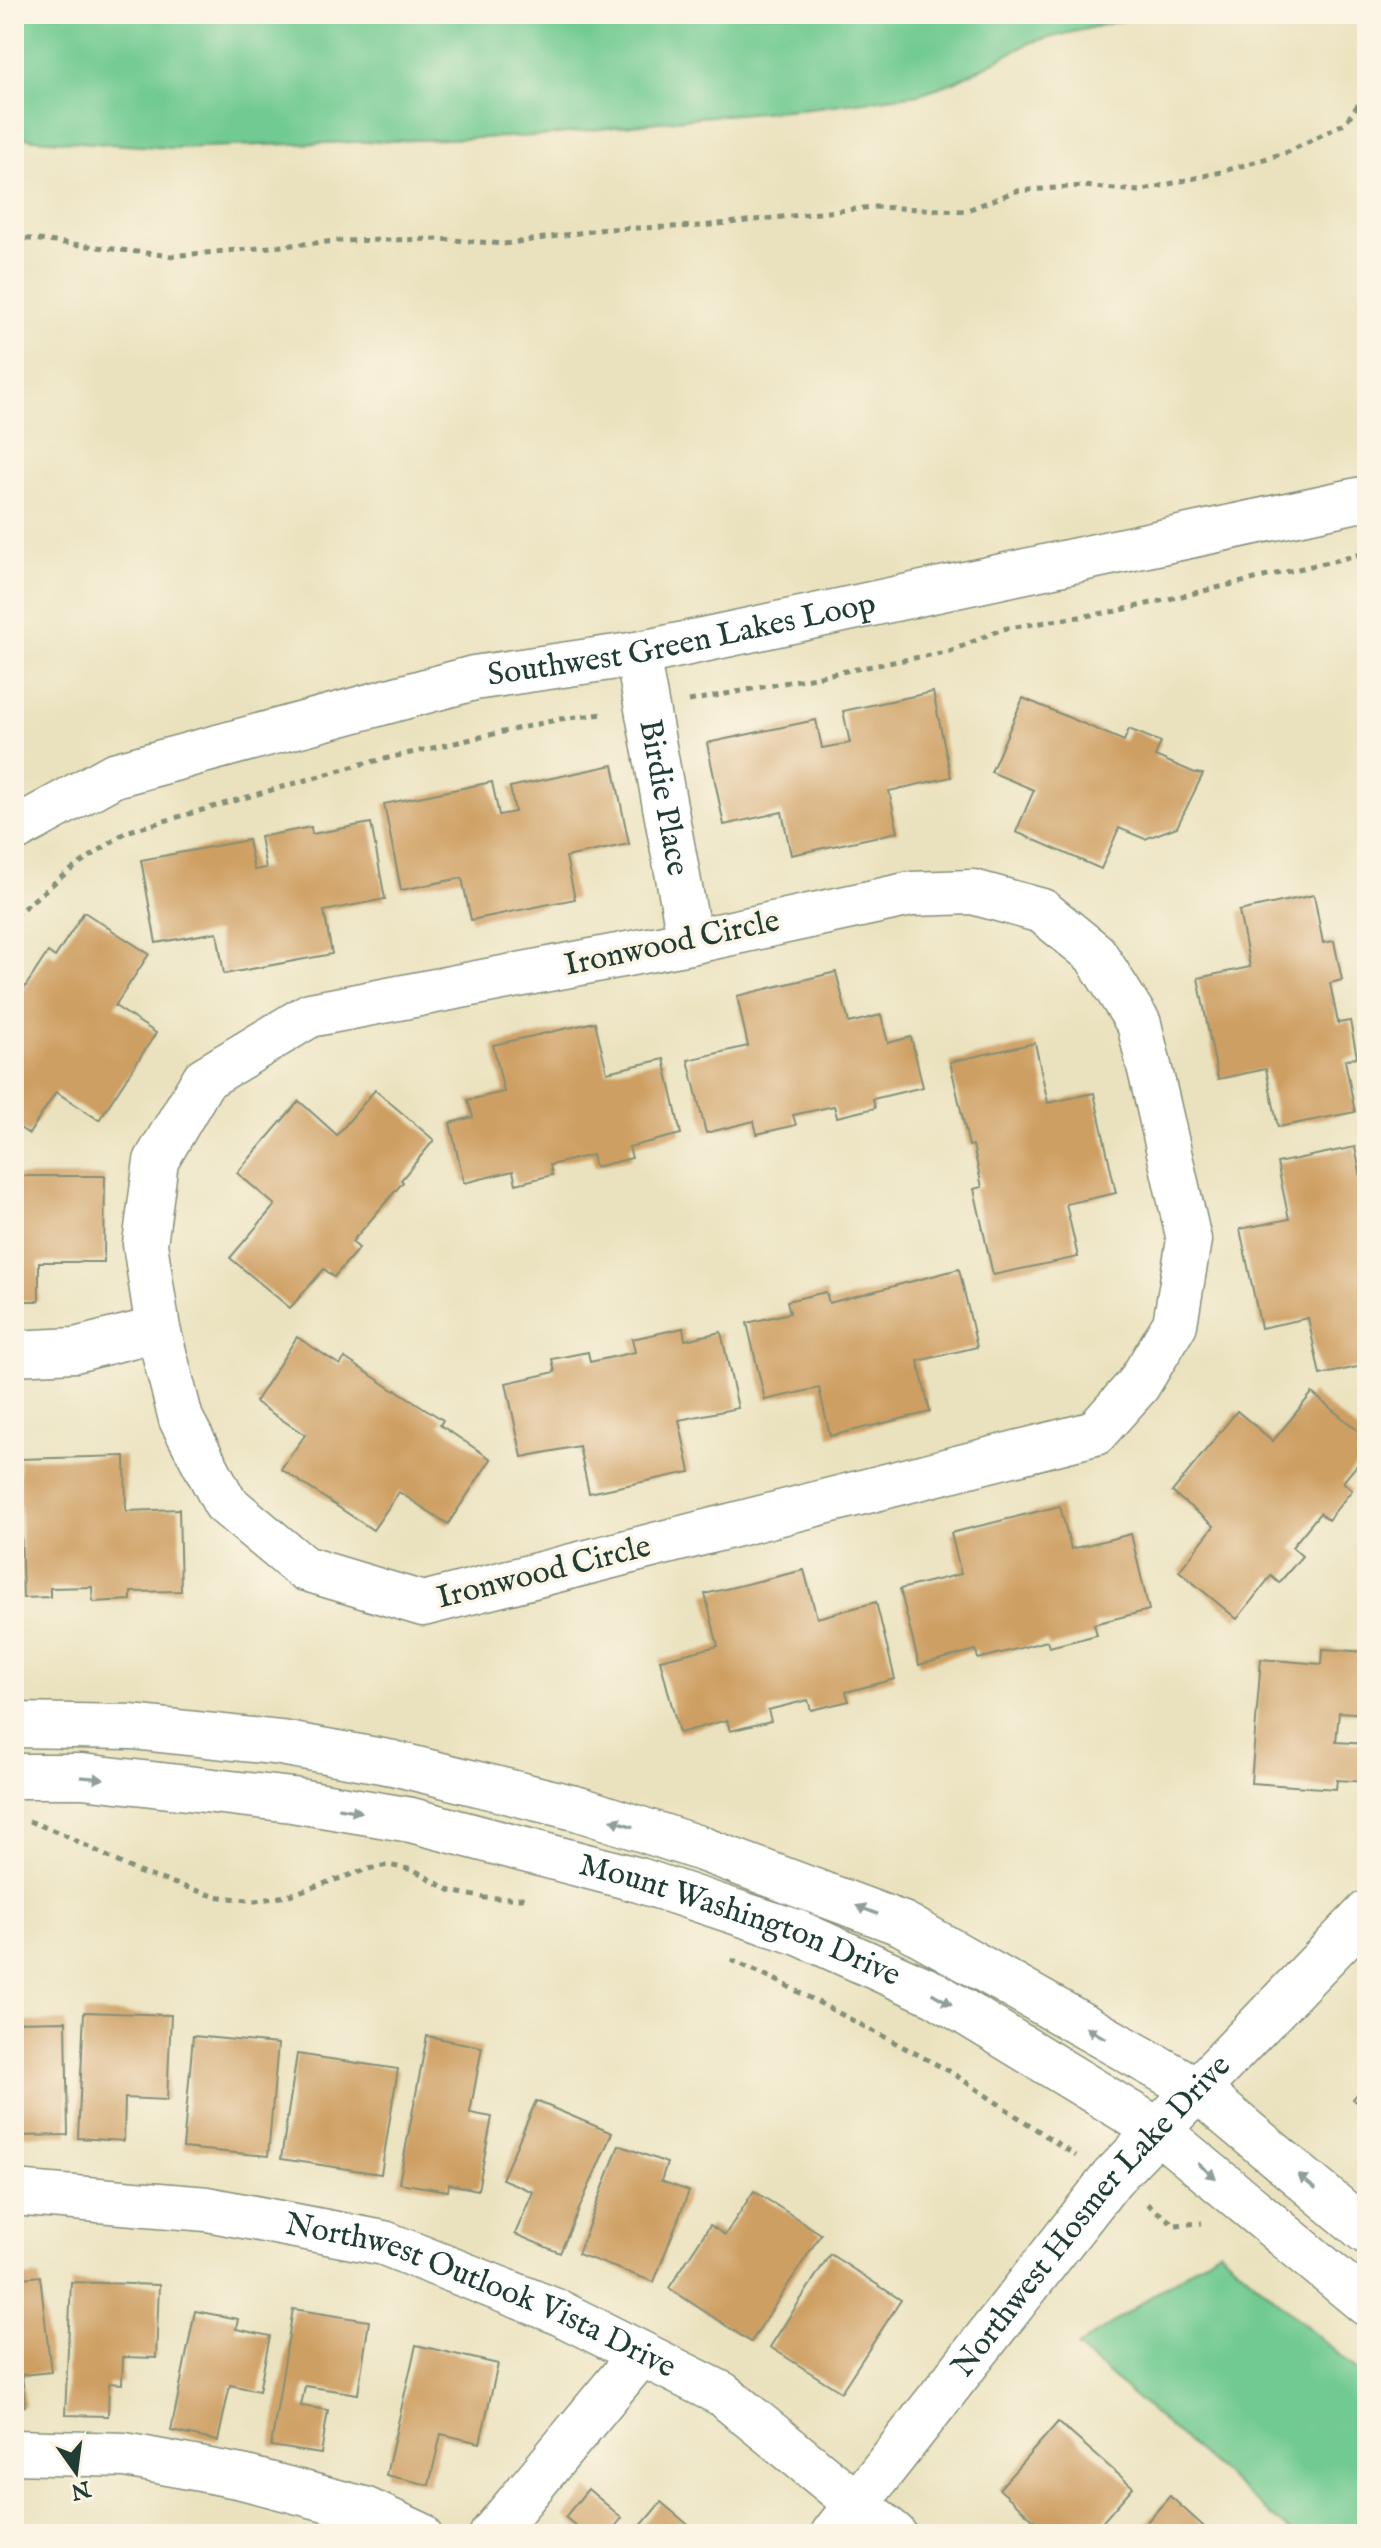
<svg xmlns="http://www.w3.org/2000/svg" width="1381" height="2548" viewBox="0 0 1381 2548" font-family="'IM FELL English',serif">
<rect width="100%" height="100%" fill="#fcf5e5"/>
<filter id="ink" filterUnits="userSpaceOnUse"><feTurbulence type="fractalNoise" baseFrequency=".0125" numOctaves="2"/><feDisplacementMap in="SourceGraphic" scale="16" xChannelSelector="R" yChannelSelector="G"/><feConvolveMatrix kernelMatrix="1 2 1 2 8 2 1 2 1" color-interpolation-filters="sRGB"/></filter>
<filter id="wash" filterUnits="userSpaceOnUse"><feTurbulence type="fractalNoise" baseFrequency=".006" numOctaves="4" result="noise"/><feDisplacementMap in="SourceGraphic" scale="32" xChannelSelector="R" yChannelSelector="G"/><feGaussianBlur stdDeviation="1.8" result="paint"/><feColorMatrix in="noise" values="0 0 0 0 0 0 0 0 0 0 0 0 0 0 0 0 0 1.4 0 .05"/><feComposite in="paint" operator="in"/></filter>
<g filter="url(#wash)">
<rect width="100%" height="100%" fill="#eae2be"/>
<g fill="#71ca91" stroke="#488462" stroke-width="2">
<path d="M 14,14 L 386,14 L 574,23 L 632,14 L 1177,14 L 1127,19 L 1032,42 L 954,82 L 919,94 L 810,108 L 700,117 L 542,136 L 172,148 L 33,139 L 14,135 Z"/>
<path d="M 1219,2250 L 1367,2379 L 1367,2534 L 1293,2534 L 1077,2347 Z"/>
</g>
<g id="blocks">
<g fill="#ce9f62">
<path d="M 933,692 L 951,777 L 889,791 L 898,832 L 791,855 L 782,812 L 724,825 L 707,743 L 816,720 L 822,748 L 850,743 L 843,711 Z"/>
<path d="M 1023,698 L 1124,741 L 1129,729 L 1161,742 L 1155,756 L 1195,773 L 1203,774 L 1177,827 L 1145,839 L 1119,828 L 1101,869 L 1016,832 L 1034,790 L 991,772 Z"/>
<path d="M 613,765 L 629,844 L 566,857 L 575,899 L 471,920 L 462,878 L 401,890 L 384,804 L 492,782 L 499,815 L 515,812 L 510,787 Z"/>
<path d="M 371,823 L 385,899 L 324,911 L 332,954 L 224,974 L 217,932 L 156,943 L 141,860 L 248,840 L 254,870 L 266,868 L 260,837 L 311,827 L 312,834 Z"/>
<path d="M 1314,895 L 1323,943 L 1334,941 L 1342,980 L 1330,983 L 1338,1023 L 1350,1021 L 1357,1057 L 1345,1060 L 1355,1112 L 1278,1127 L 1266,1069 L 1218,1079 L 1198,978 L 1250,967 L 1239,911 Z"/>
<path d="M 84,912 L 149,954 L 115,1006 L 156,1033 L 99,1120 L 56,1092 L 29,1134 L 14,1124 L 14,1004 L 48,952 L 55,957 Z"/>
<path d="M 836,972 L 849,1023 L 881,1015 L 888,1043 L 911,1037 L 923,1087 L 873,1099 L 875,1108 L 837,1117 L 834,1106 L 793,1115 L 796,1125 L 757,1134 L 754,1121 L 706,1133 L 688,1060 L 748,1046 L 737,996 Z"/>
<path d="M 595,1022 L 607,1072 L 664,1059 L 681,1134 L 629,1147 L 632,1158 L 595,1167 L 592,1155 L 550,1165 L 552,1175 L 516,1184 L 513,1171 L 464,1183 L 450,1123 L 473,1117 L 468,1100 L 504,1092 L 493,1045 Z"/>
<path d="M 1035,1043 L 1048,1103 L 1094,1093 L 1116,1193 L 1066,1204 L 1078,1257 L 993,1275 L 974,1189 L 982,1187 L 973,1145 L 969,1146 L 950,1062 Z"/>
<path d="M 375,1090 L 434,1140 L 401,1180 L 403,1182 L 352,1242 L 359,1248 L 334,1277 L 324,1269 L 290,1308 L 230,1258 L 275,1205 L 237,1173 L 299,1101 L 337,1135 Z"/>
<path d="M 1355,1147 L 1365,1197 L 1367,1197 L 1367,1365 L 1320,1375 L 1308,1318 L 1261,1328 L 1240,1229 L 1289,1219 L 1277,1163 Z"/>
<path d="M 14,1176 L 105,1176 L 104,1262 L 39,1262 L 39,1301 L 14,1301 Z"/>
<path d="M 959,1269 L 977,1347 L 918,1361 L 930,1412 L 830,1436 L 819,1388 L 765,1400 L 747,1323 L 790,1313 L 787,1301 L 826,1292 L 829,1303 Z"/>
<path d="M 683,1328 L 685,1340 L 721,1332 L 738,1408 L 679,1420 L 690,1472 L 589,1493 L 579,1446 L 522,1457 L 506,1383 L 555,1372 L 552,1359 L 588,1352 L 590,1362 L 635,1352 L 632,1339 Z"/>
<path d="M 297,1337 L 340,1365 L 345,1358 L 395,1391 L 396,1390 L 443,1420 L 440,1425 L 491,1459 L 448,1524 L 399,1492 L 373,1530 L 281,1469 L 305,1435 L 255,1402 Z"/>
<path d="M 1312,1393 L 1367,1438 L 1367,1453 L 1343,1482 L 1352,1490 L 1328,1520 L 1320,1513 L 1292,1547 L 1302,1556 L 1279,1583 L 1271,1576 L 1237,1619 L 1179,1571 L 1214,1526 L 1172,1492 L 1237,1411 L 1273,1441 Z"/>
<path d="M 125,1456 L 126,1511 L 179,1509 L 181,1591 L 131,1592 L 131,1600 L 93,1602 L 92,1587 L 50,1588 L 50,1597 L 23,1598 L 19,1459 Z"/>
<path d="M 1060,1506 L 1071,1549 L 1131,1534 L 1149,1610 L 1094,1624 L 1097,1635 L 1049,1647 L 1047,1641 L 978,1659 L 976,1650 L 919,1665 L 900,1589 L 961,1574 L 951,1533 Z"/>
<path d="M 804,1570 L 817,1618 L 876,1602 L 895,1679 L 846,1692 L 849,1701 L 811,1710 L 808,1700 L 768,1710 L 771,1721 L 730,1731 L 727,1720 L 679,1733 L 660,1660 L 718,1646 L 705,1594 Z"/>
<path d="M 1323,1649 L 1367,1652 L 1367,1714 L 1339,1712 L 1336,1742 L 1367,1744 L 1367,1782 L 1337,1780 L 1336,1789 L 1251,1783 L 1261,1659 L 1322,1664 Z"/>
<path d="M 84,2012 L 171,2015 L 167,2100 L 125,2098 L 124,2141 L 78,2138 Z"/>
<path d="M 66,2021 L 68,2135 L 14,2136 L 14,2022 Z"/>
<path d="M 193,2036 L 278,2044 L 268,2156 L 183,2148 Z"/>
<path d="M 427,2036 L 482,2047 L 470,2113 L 492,2117 L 478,2190 L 449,2184 L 448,2191 L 399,2183 Z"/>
<path d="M 297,2054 L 398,2069 L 381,2174 L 281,2159 Z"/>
<path d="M 1367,2083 L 1367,2111 L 1353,2099 Z"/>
<path d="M 536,2101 L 612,2133 L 560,2253 L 515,2234 L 533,2192 L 502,2179 Z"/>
<path d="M 619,2145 L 667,2163 L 661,2181 L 689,2191 L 654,2282 L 578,2254 Z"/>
<path d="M 754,2191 L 821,2234 L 751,2342 L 669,2288 L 710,2225 L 725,2235 Z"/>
<path d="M 830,2254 L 901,2300 L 841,2392 L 770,2347 Z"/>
<path d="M 40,2276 L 51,2372 L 22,2375 L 25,2406 L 14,2407 L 14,2279 Z"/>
<path d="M 71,2282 L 159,2285 L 156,2358 L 123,2357 L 122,2384 L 109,2383 L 108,2416 L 65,2415 Z"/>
<path d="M 293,2309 L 369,2321 L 358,2394 L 305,2386 L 301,2406 L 328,2410 L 321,2454 L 271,2446 Z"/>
<path d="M 195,2311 L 238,2319 L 236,2329 L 270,2336 L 259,2391 L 230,2385 L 218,2441 L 171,2431 Z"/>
<path d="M 416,2345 L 498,2364 L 480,2443 L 441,2434 L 429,2485 L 386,2475 Z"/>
<path d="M 1058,2422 L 1133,2487 L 1092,2534 L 1050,2534 L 999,2489 Z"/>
<path d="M 588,2489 L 622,2518 L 614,2528 L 621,2534 L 586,2534 L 565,2517 Z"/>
<path d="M 1170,2496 L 1212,2534 L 1136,2534 Z"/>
<path d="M 661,2502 L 699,2534 L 634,2534 Z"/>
</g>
</g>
</g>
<g filter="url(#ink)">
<use href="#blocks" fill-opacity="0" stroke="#849079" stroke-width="2"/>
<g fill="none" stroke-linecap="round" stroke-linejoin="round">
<defs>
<g id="minor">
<path id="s1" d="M 637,654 L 690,942"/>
<path id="s2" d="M 14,830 L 114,775 L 474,678 L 637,654 L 1367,498"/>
<path d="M 973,892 L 1042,911 L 1095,954 L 1139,1024 L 1156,1095 L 1189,1240 L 1175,1324 L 1138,1385 L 1095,1433 L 423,1604 L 303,1568 L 225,1503 L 181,1419 L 158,1329 L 145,1244 L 156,1161 L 204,1079 L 310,1015 L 690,942 L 911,894 Z"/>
<path d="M 14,1353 L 75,1350 L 158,1329"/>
<path id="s3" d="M 14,2193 L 207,2209 L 384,2243 L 558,2312 L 722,2394 L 894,2534"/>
<path d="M 14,2452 L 125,2455 L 242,2477 L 364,2509 L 419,2534"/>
<path d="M 492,2534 L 641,2354"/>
<path id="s4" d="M 833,2534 L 1112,2178 L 1367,1913"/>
</g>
<g id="major">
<path d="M 14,1725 L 132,1727 L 281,1743 L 393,1763 L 579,1809 L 702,1849 L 903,1924 L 1196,2089 L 1367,2232"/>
<path id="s5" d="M 14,1776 L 82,1776 L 292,1800 L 411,1820 L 639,1880 L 799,1933 L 935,1994 L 1156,2129 L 1367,2304"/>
</g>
</defs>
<use href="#minor" stroke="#849079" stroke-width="47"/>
<use href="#major" stroke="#849079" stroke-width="47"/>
<g stroke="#849079" stroke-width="5" stroke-dasharray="6 6" stroke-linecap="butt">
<path d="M 14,237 L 171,256 L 337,241 L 442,239 L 504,244 L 605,229 L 701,226 L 873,207 L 965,211 L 1016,191 L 1082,186 L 1139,191 L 1221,172 L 1288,152 L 1345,123 L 1367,92"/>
<path d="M 689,701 L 951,651 L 1002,629 L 1117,611 L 1367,553"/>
<path d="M 14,916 L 65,874 L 126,832 L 362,764 L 560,719 L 604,714"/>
<path d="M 29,1821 L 65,1835 L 138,1872 L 214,1896 L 255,1901 L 286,1896 L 368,1869 L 388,1865 L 414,1870 L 451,1891 L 485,1898 L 528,1898"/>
<path d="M 731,1960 L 772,1978 L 951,2072 L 1076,2156"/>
<path d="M 1147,2204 L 1175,2225 L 1202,2223"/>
</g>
<use href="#minor" stroke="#fff" stroke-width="44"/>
<use href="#major" stroke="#fff" stroke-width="44"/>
</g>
<defs><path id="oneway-solid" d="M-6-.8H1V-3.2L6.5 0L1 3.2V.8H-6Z" transform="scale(2)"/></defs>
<g fill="#8f9e9a">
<use href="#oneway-solid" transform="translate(92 1778) rotate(5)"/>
<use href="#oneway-solid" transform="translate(350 1810) rotate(10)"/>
<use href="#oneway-solid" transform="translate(622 1823) rotate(-162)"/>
<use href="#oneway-solid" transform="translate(867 1910) rotate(-159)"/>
<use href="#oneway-solid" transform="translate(942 1999) rotate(30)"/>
<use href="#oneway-solid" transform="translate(1096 2033) rotate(-151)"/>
<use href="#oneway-solid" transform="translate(1207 2171) rotate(40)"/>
<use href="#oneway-solid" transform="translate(1307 2182) rotate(-140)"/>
</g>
</g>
<g text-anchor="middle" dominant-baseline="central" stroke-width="7" stroke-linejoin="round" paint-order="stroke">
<g font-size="32" fill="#1f3d34" stroke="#fcf5e5">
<text stroke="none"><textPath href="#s2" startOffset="698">Southwest Green Lakes Loop</textPath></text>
<text stroke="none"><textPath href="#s1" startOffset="146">Birdie Place</textPath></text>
<text transform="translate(672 944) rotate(-12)">Ironwood Circle</text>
<text transform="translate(544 1573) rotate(-14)">Ironwood Circle</text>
<text stroke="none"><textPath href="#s5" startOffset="744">Mount Washington Drive</textPath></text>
<text stroke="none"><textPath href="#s4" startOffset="410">Northwest Hosmer Lake Drive</textPath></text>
<text stroke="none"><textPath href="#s3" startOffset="482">Northwest Outlook Vista Drive</textPath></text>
</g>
</g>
<rect width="1381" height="2548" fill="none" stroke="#fcf5e5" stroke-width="48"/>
<g transform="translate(76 2472) rotate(166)" stroke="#fcf5e5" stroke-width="6" paint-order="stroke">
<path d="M0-6L14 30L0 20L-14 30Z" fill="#1f3d34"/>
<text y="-12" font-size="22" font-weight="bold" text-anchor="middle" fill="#1f3d34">N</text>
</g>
</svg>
